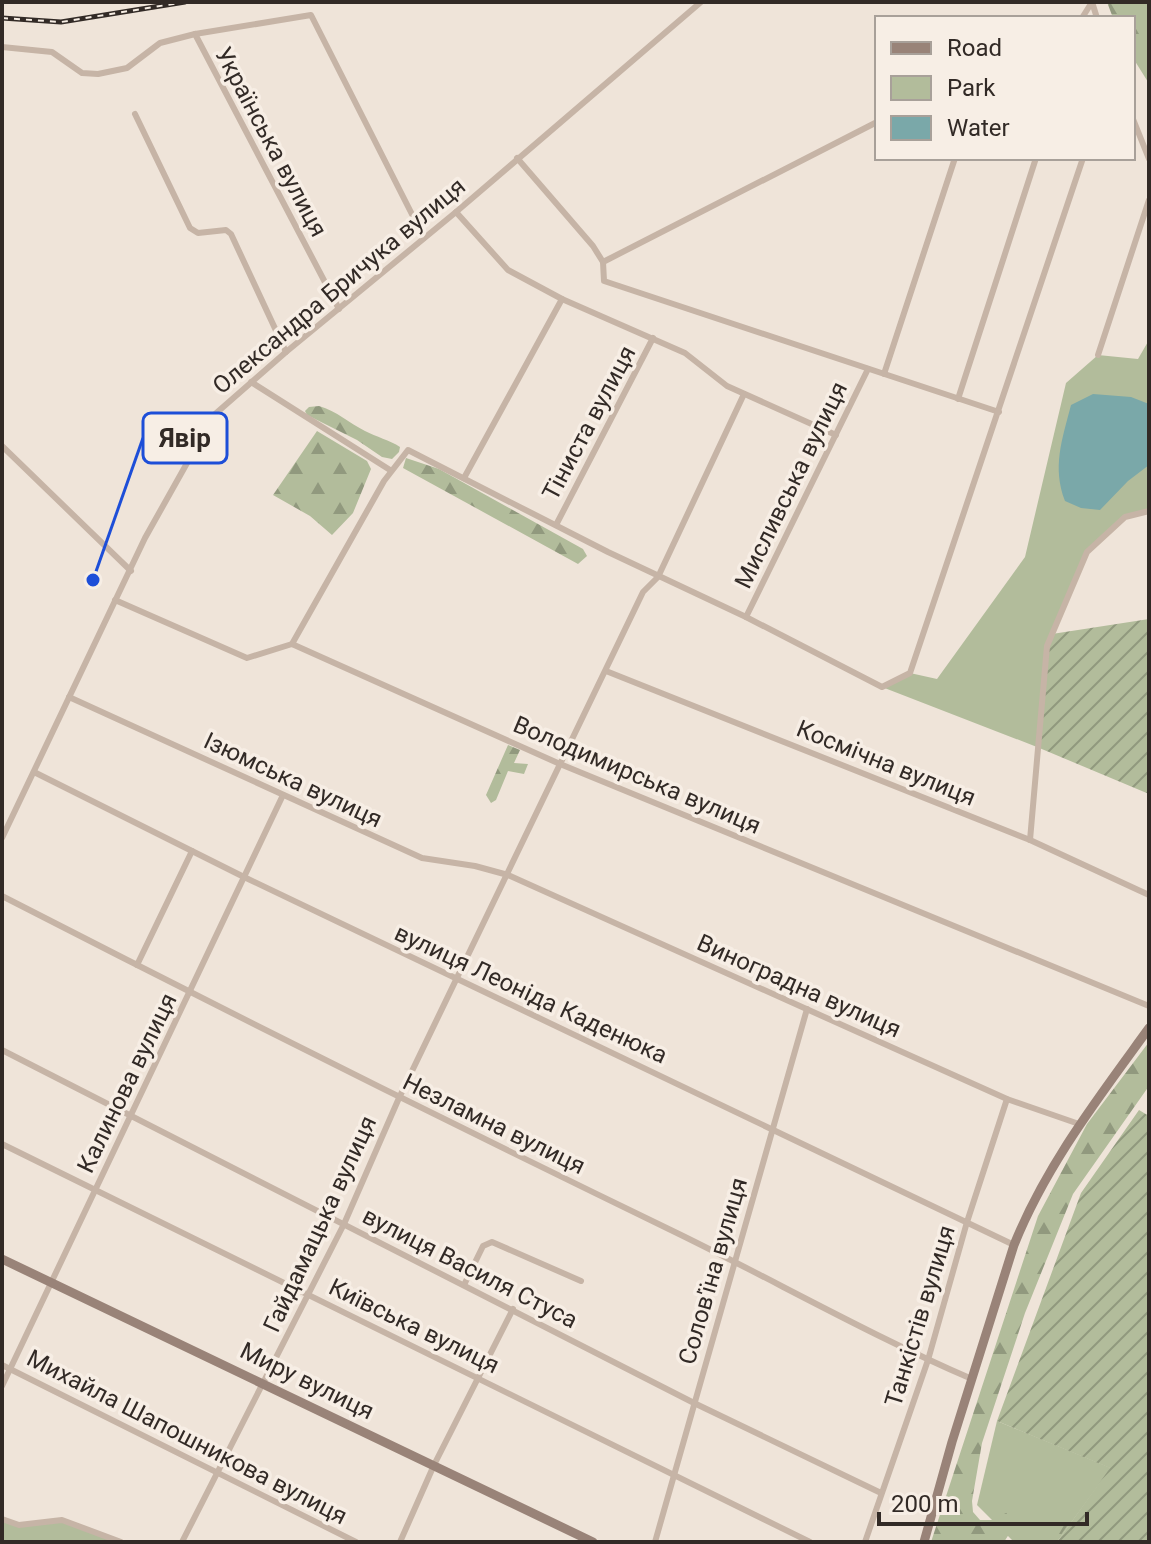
<svg xmlns="http://www.w3.org/2000/svg" width="1151" height="1544" viewBox="0 0 1151 1544" font-family="Roboto,sans-serif">
<defs>
<pattern id="forest-firs" width="22" height="20" patternUnits="userSpaceOnUse" patternTransform="scale(2)"><rect width="22" height="20" fill="#b2bc9b"/><path d="M5 1l3.5 6h-7zM16 11l3.5 6h-7z" fill="#91997e"/></pattern>
<pattern id="garden-furrows" width="10" height="10" patternUnits="userSpaceOnUse" patternTransform="scale(2)"><rect width="10" height="10" fill="#b2bc9b"/><path d="M-1 1l2-2M0 10L10 0M9 11l2-2" fill="none" stroke="#91997e"/></pattern>
</defs>
<rect width="100%" height="100%" fill="#efe4d9"/>
<g fill="#b2bc9b">
<path d="M 1149,340 L 1149,511 L 1125,517 L 1087,552 L 1047,646 L 1037,747 L 882,687 L 910,673 L 937,679 L 1025,557 L 1066,383 L 1098,355 L 1138,359 Z"/>
<path d="M 997,1421 L 1111,1468 L 1057,1542 L 1014,1542 L 977,1505 Z"/>
<path d="M 2,1519 L 19,1525 L 62,1520 L 121,1542 L 2,1542 Z"/>
</g>
<g fill="url(#forest-firs)">
<path d="M 1107,2 L 1149,2 L 1149,101 L 1148,82 L 1133,58 L 1133,18 L 1113,18 Z"/>
<path d="M 319,406 C 337,411 349,423 365,431 C 376,437 390,440 400,447 L 399,452 L 392,459 L 382,457 L 357,440 L 307,415 L 305,411 L 309,407 Z"/>
<path d="M 317,431 L 367,461 L 371,469 L 353,513 L 332,535 L 310,516 L 273,495 Z"/>
<path d="M 406,458 L 439,469 L 583,549 L 587,556 L 578,564 L 403,468 Z"/>
<path d="M 508,745 L 520,750 L 514,763 L 528,764 L 524,774 L 508,771 L 496,800 L 491,803 L 486,795 Z"/>
<path d="M 1149,1042 L 1149,1086 L 1073,1194 L 1025,1313 L 982,1443 L 972,1501 L 973,1512 L 980,1520 L 992,1520 L 1012,1510 L 1020,1517 L 1004,1542 L 931,1542 L 1038,1216 L 1087,1124 Z"/>
<path d="M 1078,1506 L 1080,1507 L 1056,1542 L 1047,1542 C 1053,1525 1062,1514 1078,1506 Z"/>
</g>
<g fill="url(#garden-furrows)">
<path d="M 1149,619 L 1149,794 L 1037,747 L 1047,646 L 1052,634 Z"/>
<path d="M 1139,1110 L 1149,1116 L 1149,1542 L 1057,1542 L 1110,1468 L 997,1421 L 1081,1193 Z"/>
</g>
<path fill="#7aa8a9" d="M 1093,394 L 1131,397 L 1149,404 L 1149,465 L 1128,481 L 1100,510 L 1081,508 L 1065,501 C 1052,467 1062,440 1071,405 Z"/>
<g fill="none" stroke-linecap="round" stroke-linejoin="round">
<g stroke="#c6b4a6" stroke-width="6">
<path d="M 1092,2 L 1097,18"/>
<path d="M 1082,18 L 1092,2"/>
<path d="M 195,34 L 339,309"/>
<path d="M 2,47 L 52,52 L 82,73 L 98,74 L 127,68 L 160,43 L 195,34 L 311,15 L 424,238"/>
<path d="M 135,114 L 190,228 L 198,233 L 226,230 L 231,234 L 286,352"/>
<path d="M 1133,119 L 1149,159"/>
<path d="M 517,158 L 593,246 L 603,262 L 604,281 L 999,412"/>
<path d="M 456,212 L 508,270 L 562,299 L 685,353 L 727,386 L 836,435"/>
<path d="M 603,262 L 877,122"/>
<path d="M 1098,355 L 1149,200"/>
<path d="M 884,374 L 955,158"/>
<path d="M 251,382 L 390,470"/>
<path d="M 958,399 L 1036,158"/>
<path d="M 2,446 L 131,571"/>
<path d="M 464,478 L 562,299"/>
<path d="M 556,525 L 653,338"/>
<path d="M 115,600 L 247,658 L 292,644 L 560,764 L 1149,1006"/>
<path d="M 746,617 L 868,369"/>
<path d="M 292,644 L 384,481 L 408,450 L 608,552 L 746,617 L 882,687 L 910,673 L 1083,158"/>
<path d="M 606,671 L 1030,840 L 1149,895"/>
<path d="M 69,697 L 422,858 L 475,866 L 508,875 L 1007,1099 L 1079,1124"/>
<path d="M 34,772 L 244,877 L 1014,1245"/>
<path d="M 2,838 L 145,538 L 214,415 L 286,352 L 456,212 L 701,2"/>
<path d="M 1030,840 L 1047,646 L 1087,552 L 1125,517 L 1149,511"/>
<path d="M 2,896 C 226,1011 452,1124 679,1234 C 777,1282 872,1336 972,1379"/>
<path d="M 137,965 L 192,851"/>
<path d="M 2,1050 L 694,1403 L 881,1493"/>
<path d="M 2,1144 L 810,1542"/>
<path d="M 464,1285 L 483,1246 L 492,1242 L 581,1281"/>
<path d="M 2,1365 L 356,1542"/>
<path d="M 2,1386 L 283,795"/>
<path d="M 2,1519 L 19,1525 L 62,1520 L 121,1542"/>
<path d="M 182,1542 L 344,1224 L 399,1098 L 643,592 L 658,577 L 744,394"/>
<path d="M 400,1542 L 434,1465 L 513,1309"/>
<path d="M 655,1542 L 807,1009"/>
<path d="M 865,1542 L 928,1360 L 967,1222 L 1007,1099"/>
</g>
<g stroke="#998378" stroke-width="9">
<path d="M 2,1259 L 593,1542"/>
<path d="M 924,1542 L 952,1442 L 1014,1245 C 1046,1165 1099,1097 1149,1028"/>
</g>
<defs>
<path id="rail" d="M 2,18 L 61,22 L 185,2"/>
</defs>
<use href="#rail" stroke="#322a26" stroke-width="5"/>
<use href="#rail" stroke="#f7eee5" stroke-width="2" stroke-dasharray="6" stroke-linecap="butt"/>
</g>
<g text-anchor="middle" dominant-baseline="central" stroke-width="7" stroke-linejoin="round" paint-order="stroke">
<g font-size="24" fill="#322a26" stroke="#f7eee5">
<text transform="translate(271 142) rotate(62)">Українська вулиця</text>
<text transform="translate(339 286) rotate(-40)">Олександра Бричука вулиця</text>
<text transform="translate(589 423) rotate(-62)">Тіниста вулиця</text>
<text transform="translate(791 485) rotate(-64)">Мисливська вулиця</text>
<text transform="translate(886 763) rotate(22)">Космічна вулиця</text>
<text transform="translate(637 775) rotate(23)">Володимирська вулиця</text>
<text transform="translate(293 780) rotate(25)">Ізюмська вулиця</text>
<text transform="translate(799 986) rotate(24)">Виноградна вулиця</text>
<text transform="translate(531 994) rotate(25)">вулиця Леоніда Каденюка</text>
<text transform="translate(127 1083) rotate(-64)">Калинова вулиця</text>
<text transform="translate(494 1124) rotate(26)">Незламна вулиця</text>
<text transform="translate(320 1224) rotate(-65)">Гайдамацька вулиця</text>
<text transform="translate(470 1268) rotate(27)">вулиця Василя Стуса</text>
<text transform="translate(713 1271) rotate(-74)">Солов'їна вулиця</text>
<text transform="translate(920 1316) rotate(-73)">Танкістів вулиця</text>
<text transform="translate(414 1326) rotate(26)">Київська вулиця</text>
<text transform="translate(307 1381) rotate(26)">Миру вулиця</text>
<text transform="translate(187 1437) rotate(27)">Михайла Шапошникова вулиця</text>
</g>
</g>
<path fill="none" stroke="#1d4ed8" stroke-width="3" d="M93 580L143 438"/>
<circle fill="#1d4ed8" stroke="#f7eee5" stroke-width="3" cx="93" cy="580" r="8"/>
<rect fill="#f7eee5" stroke="#1d4ed8" stroke-width="3" x="143" y="413" width="84" height="50" rx="8"/>
<g font-size="26" text-anchor="middle" font-weight="bold" fill="#322a26">
<text x="185" y="447">Явiр</text>
</g>
<rect width="1151" height="1544" fill="none" stroke="#322a26" stroke-width="8"/>
<rect x="875" y="16" width="260" height="144" fill="#f7eee5" stroke="#a8a099" stroke-width="2"/>
<rect x="891" y="42" width="40" height="12" fill="#998378" stroke="#a8a099" stroke-width="2"/>
<text x="947" y="56" font-size="24" fill="#322a26">Road</text>
<rect x="891" y="76" width="40" height="24" fill="#b2bc9b" stroke="#a8a099" stroke-width="2"/>
<text x="947" y="96" font-size="24" fill="#322a26">Park</text>
<rect x="891" y="116" width="40" height="24" fill="#7aa8a9" stroke="#a8a099" stroke-width="2"/>
<text x="947" y="136" font-size="24" fill="#322a26">Water</text>
<path d="M879 1512v12h208v-12" fill="none" stroke="#322a26" stroke-width="4"/>
<text x="891" y="1512" font-size="24" fill="#322a26" stroke="#f7eee5" stroke-width="6" paint-order="stroke">200 m</text>
</svg>
